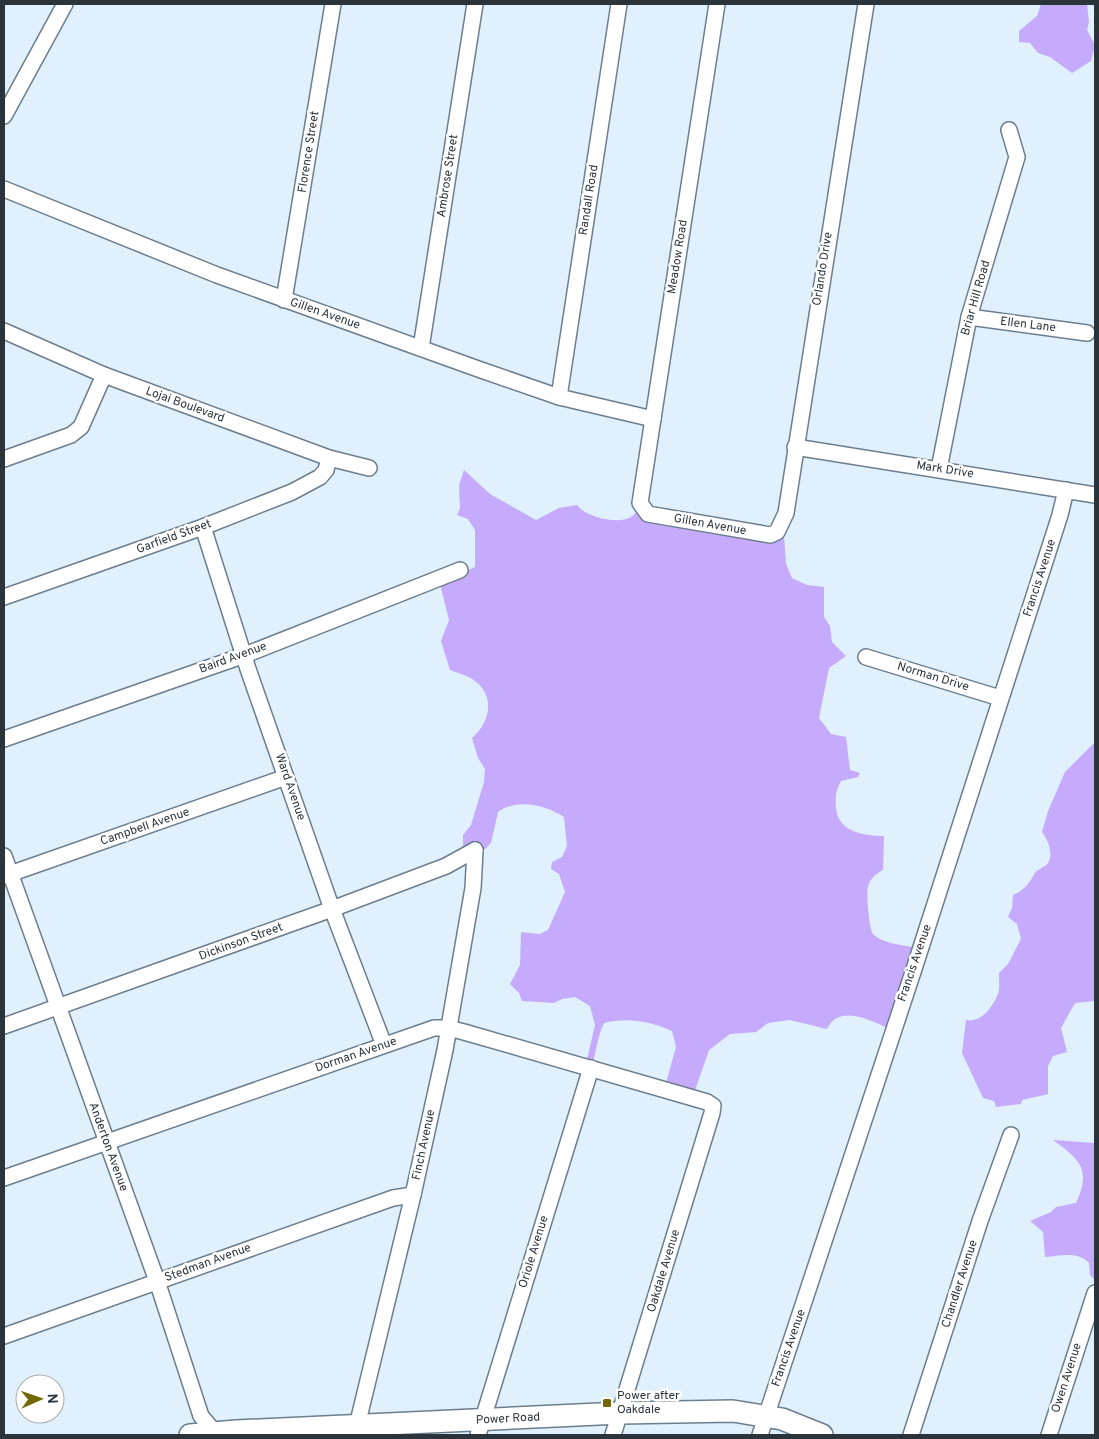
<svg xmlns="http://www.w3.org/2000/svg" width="1099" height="1439" viewBox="0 0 1099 1439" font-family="Overpass,sans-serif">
<rect width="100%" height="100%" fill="#e0f0fd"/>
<g fill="#c6aafb">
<path d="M 1041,4 L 1087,4 L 1089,22 L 1087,30 L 1095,45 L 1091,61 L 1072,73 L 1050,57 L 1038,53 L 1030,43 L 1019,42 L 1019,31 L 1037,16 Z"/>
<path d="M 464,470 L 490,494 L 536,520 L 559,508 L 577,505 C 585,517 618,525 631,517 C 634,515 637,511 640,509 L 780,531 L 784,536 L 786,564 L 792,578 L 807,585 L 824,587 L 824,617 L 830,626 L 832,642 L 846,656 L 829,668 L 819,718 L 831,734 L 846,737 L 850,770 L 860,773 L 858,777 L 841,781 C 836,790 835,797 836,808 C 838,832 864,836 884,836 L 883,870 C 876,874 870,878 868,887 C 866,893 869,929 873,934 C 882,944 905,945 918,948 L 890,1029 C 872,1021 839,1003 827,1029 L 790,1020 L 768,1023 L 756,1032 L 730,1034 L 709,1050 L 692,1099 L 664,1090 L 676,1047 L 672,1031 C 651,1021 625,1017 604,1023 C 597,1037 596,1054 591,1070 L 585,1068 L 595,1025 L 590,1006 L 575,997 L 562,999 L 554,1003 L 522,1001 L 519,993 L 510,984 L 520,965 L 521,932 L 540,934 L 548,930 L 565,892 L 559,874 L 551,869 L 552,862 L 562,857 L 567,846 L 564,817 C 546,805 517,798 498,812 L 491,843 L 471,863 L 463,863 L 463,835 L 471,825 L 484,782 L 485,769 L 478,758 L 472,738 C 491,722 496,694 472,679 C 466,675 457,673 450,670 L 441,641 L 449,620 L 440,584 L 475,567 L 475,530 L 468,519 L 457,515 L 460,508 L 459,485 Z"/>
<path d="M 1095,742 L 1095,1001 L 1075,1003 L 1061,1028 L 1067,1052 L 1053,1056 L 1048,1066 L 1048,1094 L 1022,1100 L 1021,1104 L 996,1107 L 994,1101 L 983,1098 L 962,1053 L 966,1020 C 981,1023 992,1008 998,994 C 1000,988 999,979 999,973 L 1008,964 L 1021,939 L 1017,924 L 1008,917 L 1012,908 L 1013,895 C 1025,890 1029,883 1035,873 C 1038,869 1045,867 1048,863 C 1054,854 1048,840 1042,832 L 1048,811 L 1065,772 Z"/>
<path d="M 1053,1140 L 1095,1143 L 1095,1280 L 1090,1275 L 1089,1263 C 1077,1251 1061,1256 1045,1257 L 1043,1232 L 1030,1221 L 1051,1212 L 1056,1207 L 1076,1203 C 1092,1169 1079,1159 1053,1140 Z"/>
</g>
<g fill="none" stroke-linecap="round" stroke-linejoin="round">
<defs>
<g id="minor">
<path d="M 717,4 L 640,503 L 648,514 L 770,535 L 777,532 L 786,513 L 866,4"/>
<path d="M 4,116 L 65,4"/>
<path d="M 4,189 L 217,275 L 481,370 L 559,397 L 653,419"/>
<path d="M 284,300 L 333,4"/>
<path d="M 969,317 L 1087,333"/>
<path d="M 4,331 L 104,375 L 329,458 L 369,468"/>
<path d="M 421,348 L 475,4"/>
<path d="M 559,397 L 619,4"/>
<path d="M 795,447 L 1095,495"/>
<path d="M 4,459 L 71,435 L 81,427 L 104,375"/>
<path d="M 939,469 L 969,317 L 1017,157 L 1009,130"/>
<path d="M 203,527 L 248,669 L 332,909 L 384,1045"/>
<path d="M 4,597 L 203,527 L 292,492 L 320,477 L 326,470 L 329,458"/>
<path d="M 866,657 L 1000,698"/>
<path d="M 4,739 L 245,655 L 460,570"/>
<path d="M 4,856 L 157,1281 L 201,1416 L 217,1435"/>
<path d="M 4,876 L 286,777"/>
<path d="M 4,1026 L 332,909 L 446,866 L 475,850"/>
<path d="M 4,1178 L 434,1028 L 448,1028 L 464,1032 L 707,1102 L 713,1106 L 712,1113 L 613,1435"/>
<path d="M 4,1336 L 393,1198 L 413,1195"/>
<path d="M 355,1434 L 413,1195 L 445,1050 L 473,888 L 475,850"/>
<path d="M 478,1435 L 591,1068"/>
<path d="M 760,1435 L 914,969 L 1060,515 L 1066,490"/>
<path d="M 911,1435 L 980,1221 L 1011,1135"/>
<path d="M 1049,1435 L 1095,1293"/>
</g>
<path id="secondary" d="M 190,1435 L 236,1431 L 620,1413 L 733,1411 L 782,1419 L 822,1435"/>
</defs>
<use href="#minor" stroke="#6c7e8d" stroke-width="18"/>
<use href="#secondary" stroke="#6c7e8d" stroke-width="24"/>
<use href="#minor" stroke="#fff" stroke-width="15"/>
<use href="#secondary" stroke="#fff" stroke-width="21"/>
</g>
<rect fill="#706900" stroke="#fff" stroke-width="2" x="602" y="1398" width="10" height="10" rx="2.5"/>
<g text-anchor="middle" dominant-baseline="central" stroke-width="5" stroke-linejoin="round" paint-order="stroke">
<g font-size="12" fill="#2c343b" stroke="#fff">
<text transform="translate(309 152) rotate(-81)">Florence Street</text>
<text transform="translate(448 176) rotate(-81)">Ambrose Street</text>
<text transform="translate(589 200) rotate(-81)">Randall Road</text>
<text transform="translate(678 257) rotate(-81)">Meadow Road</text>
<text transform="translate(823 269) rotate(-81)">Orlando Drive</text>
<text transform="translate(976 298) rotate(-74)">Briar Hill Road</text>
<text transform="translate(325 314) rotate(19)">Gillen Avenue</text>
<text transform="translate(1028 325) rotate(7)">Ellen Lane</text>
<text transform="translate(185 405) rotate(20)">Lojai Boulevard</text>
<text transform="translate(945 470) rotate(9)">Mark Drive</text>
<text transform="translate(710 525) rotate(10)">Gillen Avenue</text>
<text transform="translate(174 537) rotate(-20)">Garfield Street</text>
<text transform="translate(1040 578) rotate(-72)">Francis Avenue</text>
<text transform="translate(233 658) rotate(-20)">Baird Avenue</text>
<text transform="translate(933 677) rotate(17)">Norman Drive</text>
<text transform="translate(290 787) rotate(71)">Ward Avenue</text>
<text transform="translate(145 827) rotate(-19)">Campbell Avenue</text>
<text transform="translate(241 942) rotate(-20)">Dickinson Street</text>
<text transform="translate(915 963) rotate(-71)">Francis Avenue</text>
<text transform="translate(356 1055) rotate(-19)">Dorman Avenue</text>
<text transform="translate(424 1145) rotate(-78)">Finch Avenue</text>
<text transform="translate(108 1147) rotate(70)">Anderton Avenue</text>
<text transform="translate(534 1252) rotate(-73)">Oriole Avenue</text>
<text transform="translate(208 1263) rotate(-20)">Stedman Avenue</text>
<text transform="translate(664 1271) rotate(-73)">Oakdale Avenue</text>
<text transform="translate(960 1284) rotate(-72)">Chandler Avenue</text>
<text transform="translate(789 1348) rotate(-71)">Francis Avenue</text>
<text transform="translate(1067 1378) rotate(-72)">Owen Avenue</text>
<text transform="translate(508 1419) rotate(-3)">Power Road</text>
</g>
<g font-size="12" fill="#2c343b" stroke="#fff" text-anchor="start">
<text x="617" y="1396">Power after<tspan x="617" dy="14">Oakdale</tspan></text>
</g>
</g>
<rect width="1099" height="1439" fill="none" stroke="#2c343b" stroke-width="10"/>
<g transform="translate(40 1399) rotate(88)"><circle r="24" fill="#ffffff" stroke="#abaeb1"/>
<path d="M0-4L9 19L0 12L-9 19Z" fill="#706900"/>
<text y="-8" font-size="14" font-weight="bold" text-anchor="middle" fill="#2c343b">N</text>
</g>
</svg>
